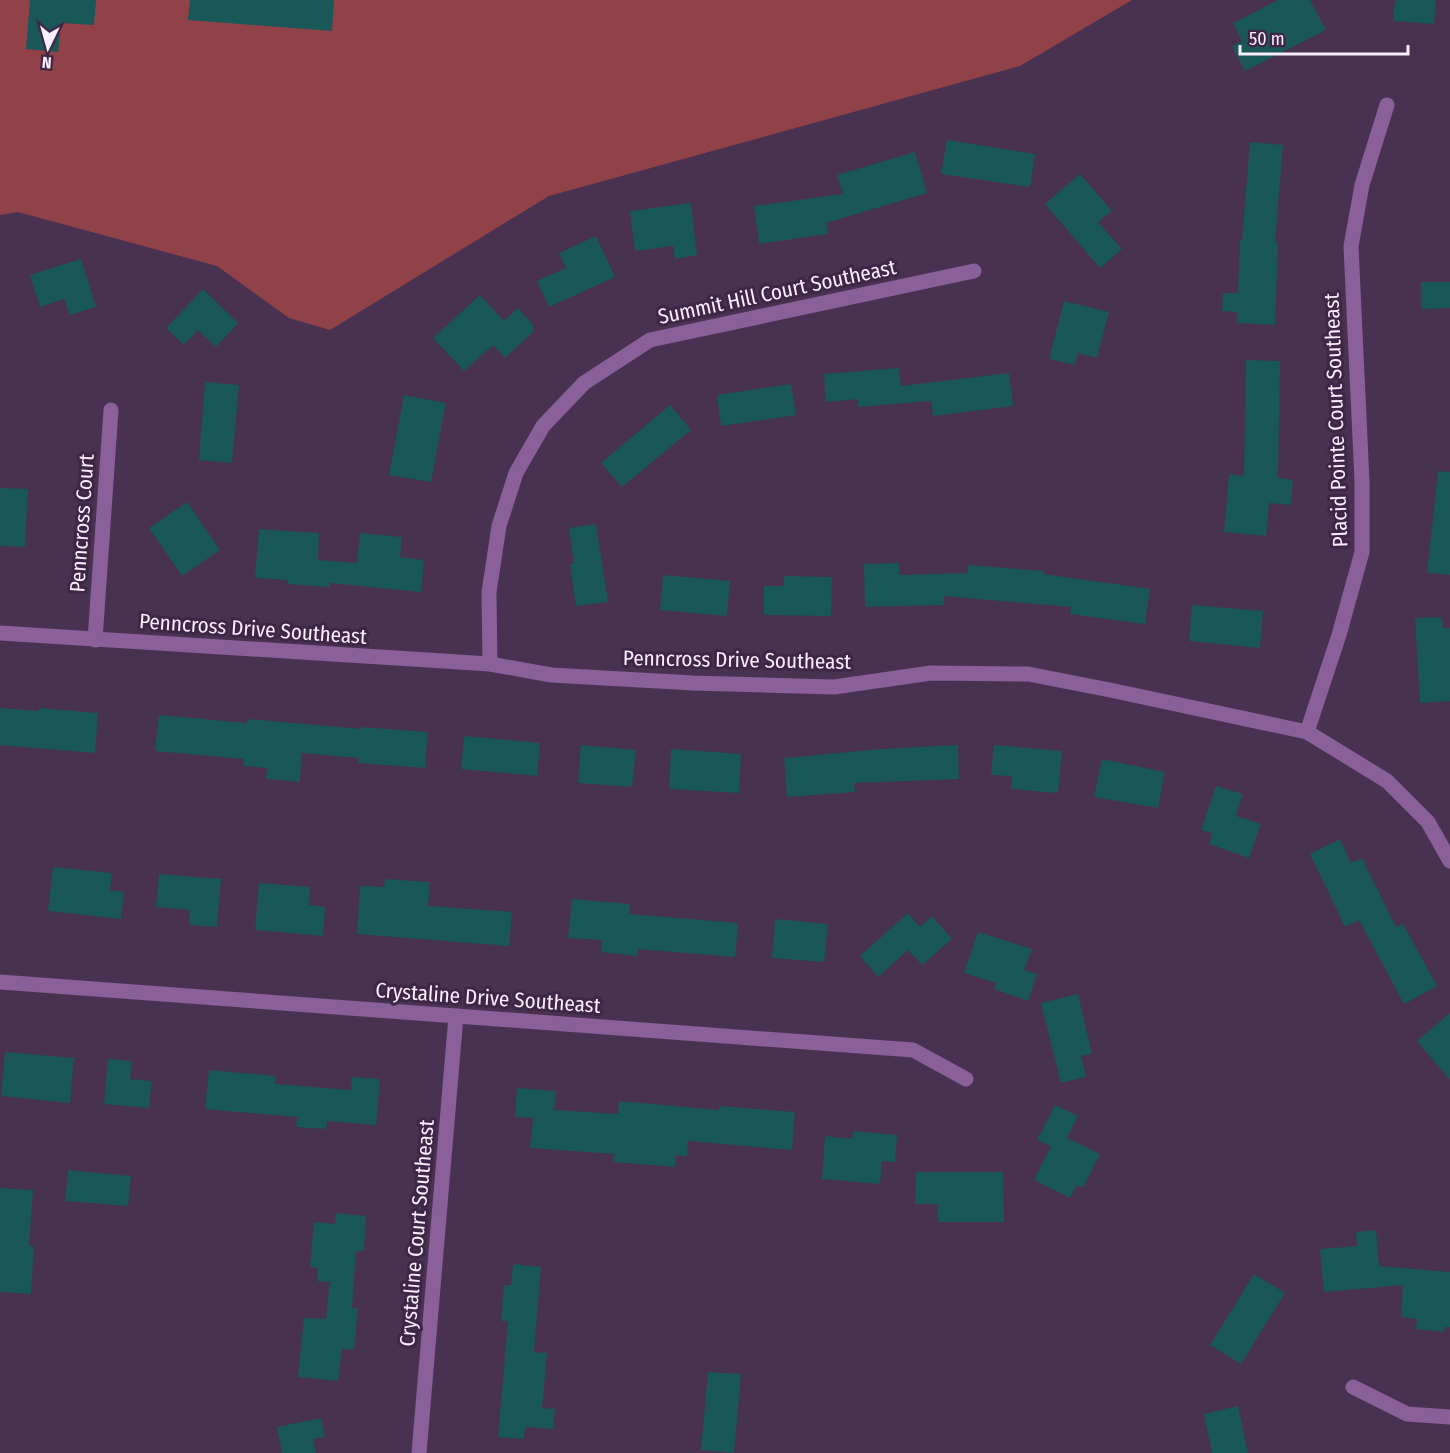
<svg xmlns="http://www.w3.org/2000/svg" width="1450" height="1453" viewBox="0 0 1450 1453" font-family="'Fira Sans Condensed',sans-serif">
<rect width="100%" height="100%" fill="#493151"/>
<path fill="#914249" d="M 0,0 L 1132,0 L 1020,66 L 549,196 L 330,330 L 289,318 L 217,266 L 18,212 L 0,215 Z"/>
<g fill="#195758">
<path d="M 30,0 L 96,0 L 94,25 L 61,23 L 58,52 L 26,49 Z"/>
<path d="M 190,0 L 334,0 L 332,31 L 188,20 Z"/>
<path d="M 1278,0 L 1310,0 L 1326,30 L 1245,71 L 1232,46 L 1242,41 L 1233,23 Z"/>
<path d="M 1395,0 L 1436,0 L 1434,24 L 1393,21 Z"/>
<path d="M 947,140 L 1035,154 L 1030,187 L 941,174 Z"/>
<path d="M 1250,142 L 1283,145 L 1275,242 L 1278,242 L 1275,325 L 1237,323 L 1237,312 L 1222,311 L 1223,293 L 1238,293 L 1240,240 L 1242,241 Z"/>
<path d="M 915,152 L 927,193 L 826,223 L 828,234 L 759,244 L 754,206 L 843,194 L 837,175 Z"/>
<path d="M 1080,174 L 1112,211 L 1098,222 L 1122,249 L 1100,268 L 1045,204 Z"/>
<path d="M 691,203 L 697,255 L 675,259 L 673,246 L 635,251 L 630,211 Z"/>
<path d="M 596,236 L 615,277 L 549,307 L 537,281 L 566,268 L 559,253 Z"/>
<path d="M 81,259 L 96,307 L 70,315 L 64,299 L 40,307 L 30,275 Z"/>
<path d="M 1421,282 L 1450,282 L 1450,308 L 1421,309 Z"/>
<path d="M 203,289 L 238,323 L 216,347 L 198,330 L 184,345 L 166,328 Z"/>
<path d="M 480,295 L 504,321 L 518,308 L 533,325 L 533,332 L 505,358 L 493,345 L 464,371 L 433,338 Z"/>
<path d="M 1064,301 L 1109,312 L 1097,358 L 1078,353 L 1075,365 L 1049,359 Z"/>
<path d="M 1246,360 L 1280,361 L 1278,478 L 1293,480 L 1291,505 L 1269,503 L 1266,536 L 1224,532 L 1229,474 L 1244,476 Z"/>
<path d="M 899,368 L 901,386 L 1009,373 L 1013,406 L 933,416 L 931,401 L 858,407 L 858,399 L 826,402 L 824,374 Z"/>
<path d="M 205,382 L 239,385 L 232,463 L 199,460 Z"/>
<path d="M 791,384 L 796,415 L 721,426 L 717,395 Z"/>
<path d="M 404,395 L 446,403 L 431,482 L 389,475 Z"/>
<path d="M 670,405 L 691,430 L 622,487 L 601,463 Z"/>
<path d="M 1438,471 L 1450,472 L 1450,575 L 1427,573 Z"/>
<path d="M 0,488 L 28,489 L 25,547 L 0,546 Z"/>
<path d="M 187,502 L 220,550 L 182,576 L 149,528 Z"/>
<path d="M 596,524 L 608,602 L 576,606 L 570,564 L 574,564 L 569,528 Z"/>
<path d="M 259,529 L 319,533 L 318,560 L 357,563 L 360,533 L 402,537 L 400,557 L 424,560 L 421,592 L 330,583 L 330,587 L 288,584 L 288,580 L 255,578 Z"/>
<path d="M 899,563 L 899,575 L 968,573 L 968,565 L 1044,571 L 1043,574 L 1150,589 L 1145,624 L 1070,614 L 1071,607 L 944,596 L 944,605 L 865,607 L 864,564 Z"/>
<path d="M 663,575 L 730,581 L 727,616 L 660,610 Z"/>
<path d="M 784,576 L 832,577 L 831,616 L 764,615 L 764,586 L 784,586 Z"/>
<path d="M 1192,605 L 1263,611 L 1260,648 L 1189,641 Z"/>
<path d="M 1442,617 L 1443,628 L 1450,628 L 1450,701 L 1420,703 L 1415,618 Z"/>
<path d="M 0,708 L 39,711 L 39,708 L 98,713 L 95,753 L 0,745 Z"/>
<path d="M 159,715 L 247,723 L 247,719 L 361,729 L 361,727 L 428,732 L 425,768 L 358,763 L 359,758 L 302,753 L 300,782 L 266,779 L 267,768 L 243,766 L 244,759 L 155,751 Z"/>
<path d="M 464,736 L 540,743 L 537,776 L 461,769 Z"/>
<path d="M 581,745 L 636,750 L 632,787 L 578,783 Z"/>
<path d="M 958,745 L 959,779 L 854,783 L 855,792 L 787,797 L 784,758 L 881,749 Z"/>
<path d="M 994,745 L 1062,751 L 1058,793 L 1011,789 L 1012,776 L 991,775 Z"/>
<path d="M 671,749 L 741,754 L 739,793 L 669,789 Z"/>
<path d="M 1102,759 L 1165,772 L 1158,808 L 1094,797 Z"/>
<path d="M 1216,786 L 1243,794 L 1236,816 L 1261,824 L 1249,858 L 1209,844 L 1212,833 L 1201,830 Z"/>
<path d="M 1340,839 L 1351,863 L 1362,858 L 1396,927 L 1403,924 L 1437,986 L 1404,1004 L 1359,920 L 1345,927 L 1310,854 Z"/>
<path d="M 53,867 L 112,873 L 110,890 L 124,892 L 121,919 L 48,911 Z"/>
<path d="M 159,874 L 221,879 L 217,927 L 189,925 L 190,910 L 156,907 Z"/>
<path d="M 385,879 L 430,882 L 428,906 L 512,912 L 509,946 L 357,934 L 360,886 L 384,887 Z"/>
<path d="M 259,883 L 310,887 L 309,905 L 325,907 L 323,936 L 255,930 Z"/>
<path d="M 572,899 L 630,904 L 629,914 L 738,923 L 735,957 L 638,949 L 637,956 L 601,952 L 602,940 L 568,938 Z"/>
<path d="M 908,913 L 920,927 L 932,916 L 952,939 L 922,965 L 908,950 L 878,977 L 860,956 Z"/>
<path d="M 775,919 L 828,924 L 824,962 L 772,958 Z"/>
<path d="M 978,932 L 1032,949 L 1024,970 L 1037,974 L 1028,1001 L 994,989 L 996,983 L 964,973 Z"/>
<path d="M 1078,994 L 1092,1054 L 1081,1056 L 1086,1077 L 1061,1083 L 1041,1003 Z"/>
<path d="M 1450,1013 L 1450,1080 L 1417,1041 Z"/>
<path d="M 5,1052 L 74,1058 L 70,1103 L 1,1096 Z"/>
<path d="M 108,1059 L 132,1061 L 130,1079 L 152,1081 L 149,1108 L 104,1104 Z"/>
<path d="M 209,1070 L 276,1076 L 275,1084 L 351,1090 L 352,1077 L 380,1079 L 376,1125 L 327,1121 L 326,1129 L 296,1127 L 297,1117 L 205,1109 Z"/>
<path d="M 517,1088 L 556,1091 L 554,1110 L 618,1114 L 619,1101 L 719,1110 L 719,1106 L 795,1112 L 792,1150 L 688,1141 L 687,1156 L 676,1155 L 675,1167 L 614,1162 L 614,1154 L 530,1148 L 533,1118 L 515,1117 Z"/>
<path d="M 1055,1105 L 1078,1116 L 1067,1138 L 1100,1154 L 1083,1188 L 1077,1185 L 1070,1198 L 1034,1180 L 1051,1146 L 1037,1140 Z"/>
<path d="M 853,1131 L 897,1135 L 895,1162 L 882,1161 L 880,1184 L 822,1179 L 825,1136 L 852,1139 Z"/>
<path d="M 68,1170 L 131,1176 L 128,1206 L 65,1201 Z"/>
<path d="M 916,1172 L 1003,1172 L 1004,1222 L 938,1222 L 937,1204 L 915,1204 Z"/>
<path d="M 0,1188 L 33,1190 L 29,1246 L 34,1247 L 31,1294 L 0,1292 Z"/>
<path d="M 336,1213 L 366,1216 L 364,1251 L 356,1251 L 352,1308 L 358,1308 L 354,1350 L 342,1349 L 338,1381 L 298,1377 L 304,1318 L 326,1319 L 330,1282 L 317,1281 L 318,1268 L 310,1267 L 314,1222 L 335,1224 Z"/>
<path d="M 1376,1230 L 1379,1266 L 1450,1272 L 1450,1327 L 1445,1327 L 1444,1332 L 1416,1329 L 1417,1319 L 1401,1317 L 1403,1285 L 1324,1292 L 1320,1249 L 1357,1246 L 1356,1232 Z"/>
<path d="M 513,1264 L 541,1267 L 534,1352 L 547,1353 L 542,1408 L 555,1409 L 553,1429 L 525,1427 L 524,1439 L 498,1437 L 508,1321 L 501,1321 L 504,1285 L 511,1285 Z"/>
<path d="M 1254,1274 L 1285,1293 L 1241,1364 L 1210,1345 Z"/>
<path d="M 708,1372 L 741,1374 L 734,1453 L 701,1450 Z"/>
<path d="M 1238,1406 L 1248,1453 L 1212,1453 L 1204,1414 Z"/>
<path d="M 321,1418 L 325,1437 L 313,1439 L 316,1453 L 282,1453 L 277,1427 Z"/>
</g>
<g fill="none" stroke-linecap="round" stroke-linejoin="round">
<g stroke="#896098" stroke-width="15">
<path d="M 0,633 L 490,664 L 551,675 L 693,683 L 834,687 L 931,673 L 1028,674 L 1110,690 L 1307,732 L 1387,781 L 1428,822 L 1450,861"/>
<path d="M 95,640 L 111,410"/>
<path d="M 490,664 L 489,592 L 499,526 L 516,473 L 543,426 L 584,383 L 650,340 L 974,271"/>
<path d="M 1307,732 L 1339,635 L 1362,552 L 1362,481 L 1351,246 L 1362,185 L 1387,105"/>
<path d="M 0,982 L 913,1050 L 966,1079"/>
<path d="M 1353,1387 L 1407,1414 L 1450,1417"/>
<path d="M 419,1453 L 456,1016"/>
</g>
</g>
<g text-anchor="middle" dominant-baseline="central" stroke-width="6" stroke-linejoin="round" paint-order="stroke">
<g font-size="21" fill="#f9edfe" stroke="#3e2746">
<text transform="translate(777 292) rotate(-12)">Summit Hill Court Southeast</text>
<text transform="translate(1336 420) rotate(-92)">Placid Pointe Court Southeast</text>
<text transform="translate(82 523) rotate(-86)">Penncross Court</text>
<text transform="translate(253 629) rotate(4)">Penncross Drive Southeast</text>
<text transform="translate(737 660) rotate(1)">Penncross Drive Southeast</text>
<text transform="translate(488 998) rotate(4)">Crystaline Drive Southeast</text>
<text transform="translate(417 1233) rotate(-85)">Crystaline Court Southeast</text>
</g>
</g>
<g transform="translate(48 48) rotate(185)" stroke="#3e2746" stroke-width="4.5" paint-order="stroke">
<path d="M0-4.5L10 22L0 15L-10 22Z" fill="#f9edfe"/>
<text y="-9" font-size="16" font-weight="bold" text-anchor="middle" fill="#f9edfe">N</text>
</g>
<path d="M1240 45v9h168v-9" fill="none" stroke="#f9edfe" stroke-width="3"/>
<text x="1249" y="45" font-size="18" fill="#f9edfe" stroke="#3e2746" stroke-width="4.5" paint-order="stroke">50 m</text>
</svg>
